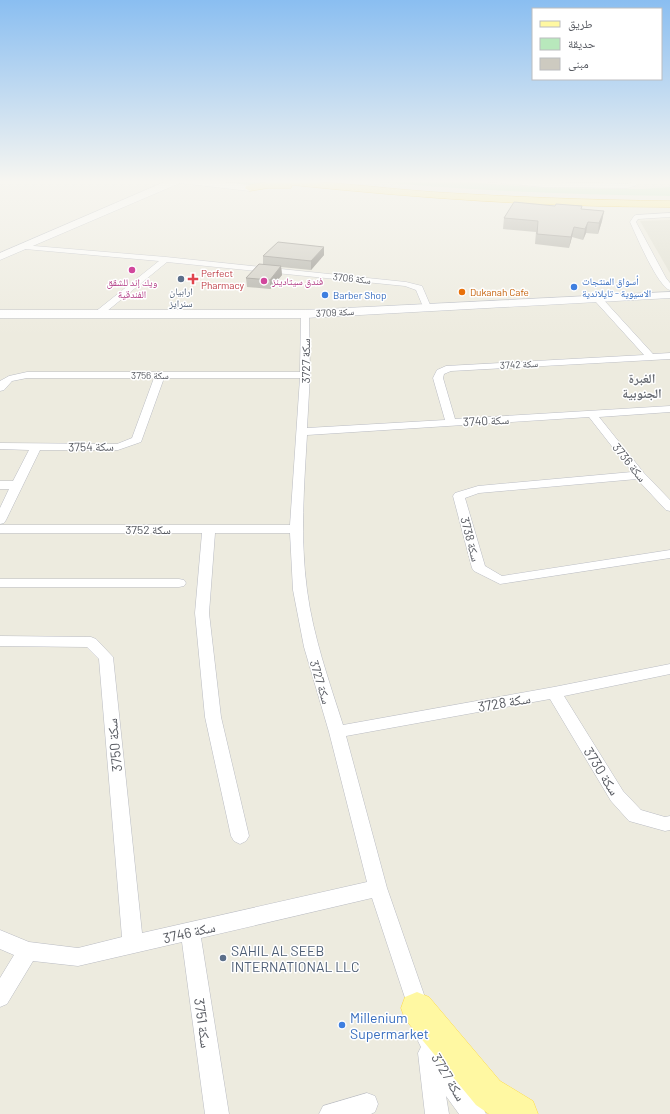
<svg xmlns="http://www.w3.org/2000/svg" width="670" height="1114" viewBox="0 0 670 1114" font-family="Barlow,'Noto Naskh Arabic',sans-serif">
<rect width="100%" height="100%" fill="#edebdf"/>
<path fill="#dfdecf" d="M 670,220 L 670,273 L 640,221 Z"/>
<g fill="#b8e8bc">
<path d="M 188,180 L 256,180 L 279,183 L 252,186 Z"/>
<path d="M 357,180 L 440,180 L 546,188 L 642,189 L 670,187 L 670,196 C 565,195 461,190 357,180 Z"/>
</g>
<g fill="none" stroke-linecap="round" stroke-linejoin="round">
<defs>
<g id="street">
<path d="M 471,180 L 627,184 L 631,183 L 633,180 L 639,180 L 635,186 L 627,188 L 543,187 Z"/>
<path d="M 670,213 L 670,217 L 638,219 L 636,222 L 666,278 L 670,283 L 670,290 C 658,287 636,235 630,222 L 634,216 L 636,215 Z"/>
<path d="M 22,245 L 166,257 L 406,282 L 422,286 L 431,307 L 430,309 L 424,309 L 416,290 L 405,286 L 167,262 L 101,316 L 98,317 L 94,314 L 95,312 L 159,261 L 25,249 L 22,249 Z"/>
<path d="M 595,297 L 601,297 L 653,354 L 670,353 L 670,359 L 451,371 L 444,374 L 443,378 L 455,419 L 670,406 L 670,412 L 599,417 L 644,473 L 670,500 L 670,511 L 666,510 L 637,479 L 479,493 L 465,498 L 485,566 L 502,576 L 670,550 L 670,558 L 500,584 L 474,571 L 472,568 L 453,496 L 455,493 L 478,486 L 632,472 L 589,417 L 307,435 C 304,487 300,538 307,590 C 313,636 329,681 343,725 L 554,687 L 670,664 L 670,674 L 564,696 L 623,791 L 641,810 L 665,817 L 670,816 L 670,830 L 665,831 L 629,821 L 611,801 L 550,699 L 346,736 L 387,888 L 429,1009 L 425,1016 L 418,1019 L 411,1016 L 372,898 L 201,938 L 229,1114 L 205,1114 L 182,942 L 78,966 L 33,961 L 7,1004 L 0,1007 L 0,978 L 14,955 L 0,949 L 0,930 L 29,942 L 78,948 L 122,937 L 99,659 L 87,647 L 0,646 L 0,636 L 91,637 L 96,639 L 113,657 L 142,933 L 367,882 L 329,732 L 304,647 L 293,590 L 290,533 L 215,533 L 209,613 L 221,717 L 249,836 L 246,841 L 240,844 L 234,841 L 231,836 L 205,717 L 195,613 L 202,533 L 0,533 L 0,525 L 290,525 L 300,378 L 164,378 L 141,442 L 118,450 L 40,450 L 6,520 L 4,523 L 0,524 L 0,508 L 9,489 L 0,489 L 0,481 L 13,481 L 29,450 L 0,449 L 0,443 L 117,444 L 132,438 L 154,378 L 27,378 L 12,381 L 4,390 L 0,391 L 0,381 L 9,376 L 27,372 L 300,372 L 301,314 L 305,311 L 309,314 L 310,375 L 307,428 L 445,420 L 433,378 L 437,370 L 446,366 L 644,355 L 595,301 L 594,299 Z"/>
<path d="M 0,579 L 179,579 L 184,580 L 186,583 L 184,586 L 179,587 L 0,587 Z"/>
<path d="M 429,1030 L 437,1033 L 456,1071 L 482,1106 L 486,1114 L 459,1114 L 446,1096 L 449,1114 L 425,1114 L 418,1053 L 421,1047 L 418,1041 L 421,1033 Z"/>
<path d="M 367,1093 L 375,1096 L 378,1104 L 375,1112 L 371,1114 L 319,1114 L 323,1106 Z"/>
</g>
<g id="secondary">
<path d="M 169,180 L 202,180 L 250,185 L 254,188 L 250,191 L 180,183 L 0,260 L 0,253 Z"/>
<path d="M 670,292 L 670,298 L 305,318 L 0,318 L 0,310 L 305,310 Z"/>
</g>
<path id="primary" d="M 417,992 L 429,997 L 500,1081 L 533,1101 L 538,1114 L 489,1114 L 476,1105 L 405,1019 L 401,1008 L 405,997 Z"/>
<path id="highway" d="M 266,180 C 322,180 377,188 433,192 C 512,197 591,200 670,201 L 670,207 C 543,207 418,198 292,185 L 291,188 L 268,188 L 250,191 L 245,188 L 246,186 L 267,182 Z"/>
</defs>
<use href="#street" stroke="#babcc3" stroke-width="1"/>
<use href="#secondary" stroke="#babdc5" stroke-width="1"/>
<use href="#primary" stroke="#ffdb46" stroke-width="1"/>
<use href="#highway" stroke="#ecb700" stroke-width="1"/>
<use href="#street" fill="#fff" fill-rule="evenodd"/>
<use href="#secondary" fill="#fff" fill-rule="evenodd"/>
<use href="#primary" fill="#fff8a2" fill-rule="evenodd"/>
<use href="#highway" fill="#ffeb84" fill-rule="evenodd"/>
</g>
<g fill="#b0aea5">
<path d="M 582,209 L 604,211 L 602,221 L 598,234 L 586,233 L 583,240 L 572,237 L 569,248 L 535,244 L 536,232 L 503,229 L 504,218 Z"/>
<path d="M 324,247 L 324,255 L 311,270 L 281,267 L 282,275 L 270,289 L 247,287 L 246,278 L 263,265 L 263,256 Z"/>
</g>
<g fill="#908d86">
<path d="M 604,211 L 602,221 L 598,234 L 599,223 Z"/>
<path d="M 588,222 L 586,233 L 583,240 L 585,229 Z"/>
<path d="M 574,227 L 572,237 L 569,248 L 571,237 Z"/>
<path d="M 324,247 L 324,255 L 311,270 L 311,261 Z"/>
<path d="M 281,266 L 282,275 L 270,289 L 270,280 Z"/>
</g>
<g fill="#cdcac0" stroke="#908d86">
<path d="M 514,202 L 555,206 L 556,204 L 582,206 L 581,209 L 604,211 L 599,223 L 588,222 L 585,229 L 574,227 L 571,237 L 537,234 L 538,221 L 504,218 Z"/>
<path d="M 278,242 L 324,247 L 311,261 L 263,256 Z"/>
<path d="M 259,264 L 281,266 L 270,280 L 246,278 Z"/>
</g>
<linearGradient id="sky" x2="0" y2="1"><stop stop-color="#8abef1"/><stop offset="0.54" stop-color="#f7f6f1"/><stop offset="1" stop-color="#f7f6f1" stop-opacity="0"/></linearGradient>
<rect width="670" height="336" fill="url(#sky)"/>
<g fill="#d1479c" stroke="#fff" stroke-width="1.5">
<circle cx="132" cy="270" r="4"/>
<circle cx="264" cy="281" r="4"/>
</g>
<g fill="#5c6f8a" stroke="#fff" stroke-width="1.5">
<circle cx="181" cy="279" r="4"/>
<circle cx="223" cy="958" r="4"/>
</g>
<path fill="#e0444e" stroke="#fff" stroke-width="1.5" d="M191 273h4v4h4v4h-4v4h-4v-4h-4v-4h4z"/>
<g fill="#3f7fe0" stroke="#fff" stroke-width="1.5">
<circle cx="574" cy="287" r="4"/>
<circle cx="325" cy="295" r="4"/>
<circle cx="342" cy="1025" r="4"/>
</g>
<circle fill="#e8710a" stroke="#fff" stroke-width="1.5" cx="462" cy="292" r="4"/>
<g text-anchor="middle" dominant-baseline="central" stroke-width="3" stroke-linejoin="round" paint-order="stroke">
<g font-size="10" fill="#be3a42" stroke="#fff" text-anchor="start">
<text x="201" y="273">Perfect<tspan x="201" dy="12">Pharmacy</tspan></text>
</g>
<g font-size="10" fill="#585b62" stroke="#fff">
<text transform="translate(352 278) rotate(6)">سكة 3706</text>
<text transform="translate(335 312) rotate(-3)">سكة 3709</text>
<text transform="translate(519 364) rotate(-3)">سكة 3742</text>
<text x="150" y="375">سكة 3756</text>
</g>
<g font-size="10" fill="#b23c85" stroke="#fff" text-anchor="start">
<text x="272" y="281">فندق سيتادينز</text>
<text x="132" y="282" text-anchor="middle">ويك إند للشقق<tspan x="132" dy="12">الفندقية</tspan></text>
</g>
<g font-size="10" fill="#366cbe" stroke="#fff" text-anchor="start">
<text x="582" y="281">أسواق المنتجات<tspan x="582" dy="12">الاسيوية - تايلاندية</tspan></text>
<text x="333" y="295">Barber Shop</text>
</g>
<g font-size="10" fill="#4e5e75" stroke="#fff">
<text x="181" y="291">ارابيان<tspan x="181" dy="12">سنرايز</tspan></text>
</g>
<g font-size="10" fill="#c56008" stroke="#fff" text-anchor="start">
<text x="470" y="292">Dukanah Cafe</text>
</g>
<g font-size="12" fill="#585b62" stroke="#fff">
<text transform="translate(305 361) rotate(-90)">سكة 3727</text>
<text transform="translate(486 420) rotate(-3)">سكة 3740</text>
<text transform="translate(91 446) rotate(-1)">سكة 3754</text>
<text transform="translate(630 462) rotate(51)">سكة 3736</text>
<text x="148" y="529">سكة 3752</text>
<text transform="translate(471 539) rotate(75)">سكة 3738</text>
<text transform="translate(321 682) rotate(73)">سكة 3727</text>
</g>
<g font-size="13" font-weight="bold" fill="#696d74" stroke="#fff">
<text x="642" y="378">الغبرة<tspan x="642" dy="15">الجنوبية</tspan></text>
</g>
<g font-size="14" fill="#585b62" stroke="#fff">
<text transform="translate(504 702) rotate(-10)">سكة 3728</text>
<text transform="translate(114 745) rotate(-96)">سكة 3750</text>
<text transform="translate(602 771) rotate(58)">سكة 3730</text>
<text transform="translate(189 932) rotate(-13)">سكة 3746</text>
<text transform="translate(203 1023) rotate(82)">سكة 3751</text>
<text transform="translate(449 1077) rotate(59)">سكة 3727</text>
</g>
<g font-size="14" fill="#4e5e75" stroke="#fff" text-anchor="start">
<text x="231" y="950">SAHIL AL SEEB<tspan x="231" dy="16">INTERNATIONAL LLC</tspan></text>
</g>
<g font-size="14" fill="#366cbe" stroke="#fff" text-anchor="start">
<text x="350" y="1017">Millenium<tspan x="350" dy="16">Supermarket</tspan></text>
</g>
</g>
<rect x="532" y="8" width="130" height="72" fill="#ffffff" stroke="#bcbdc0"/>
<rect x="540" y="21" width="20" height="6" fill="#fff8a2" stroke="#bcbdc0"/>
<text x="568" y="28" font-size="12" fill="#585b62">طريق</text>
<rect x="540" y="38" width="20" height="12" fill="#b8e8bc" stroke="#bcbdc0"/>
<text x="568" y="48" font-size="12" fill="#585b62">حديقة</text>
<rect x="540" y="58" width="20" height="12" fill="#cdcac0" stroke="#bcbdc0"/>
<text x="568" y="68" font-size="12" fill="#585b62">مبنى</text>
</svg>
